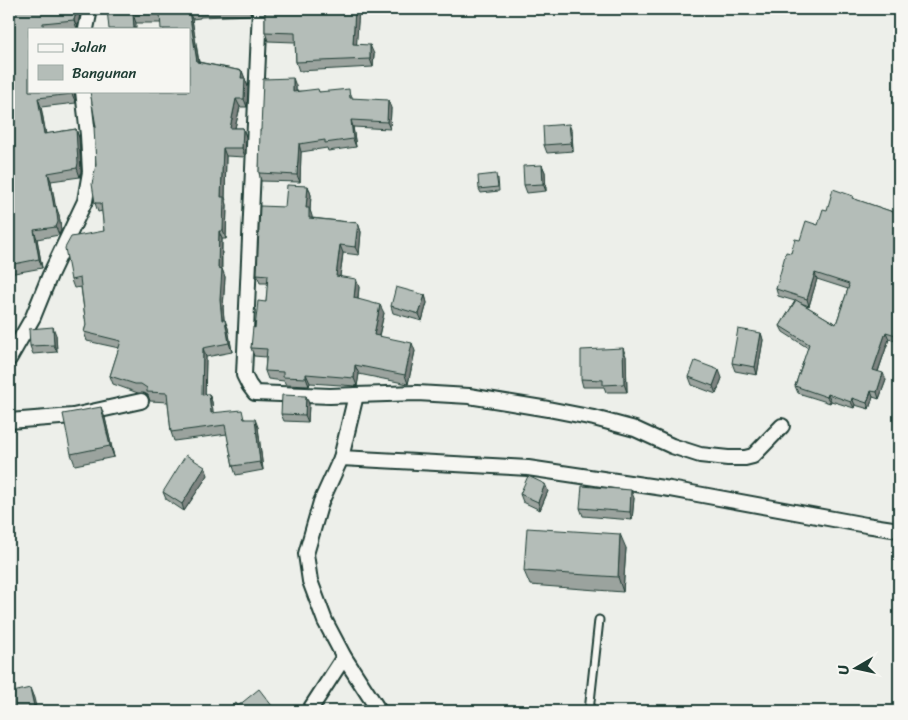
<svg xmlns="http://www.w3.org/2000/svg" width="908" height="720" viewBox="0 0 908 720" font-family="Sriracha,sans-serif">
<rect width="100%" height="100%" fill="#edefea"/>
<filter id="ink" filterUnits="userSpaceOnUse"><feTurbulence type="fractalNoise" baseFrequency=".02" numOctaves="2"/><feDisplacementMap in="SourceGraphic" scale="10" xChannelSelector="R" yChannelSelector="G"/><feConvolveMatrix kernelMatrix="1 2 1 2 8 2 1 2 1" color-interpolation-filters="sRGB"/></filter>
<g filter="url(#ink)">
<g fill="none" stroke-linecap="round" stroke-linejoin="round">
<defs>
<path id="service" d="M 589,711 L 599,620"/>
<g id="minor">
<path d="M 260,9 L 244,375 L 249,385 L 255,393 L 330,396 L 356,395 L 341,458 L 528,468 L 670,489 L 866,525 L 899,530"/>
<path d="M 86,29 L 90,9"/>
<path d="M 9,359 L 33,317 L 50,275 L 85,201 L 90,172 L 88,135 L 83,91"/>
<path d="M 356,395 L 417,393 L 469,396 L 548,409 L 594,418 L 635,429 L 672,446 L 700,455 L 728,458 L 745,458 L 753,456 L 782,426"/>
<path d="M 9,421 L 73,416 L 141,401"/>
<path d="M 341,458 L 321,502 L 306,554 L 310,581 L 325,621 L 344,657 L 379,711"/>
<path d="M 309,711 L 344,657"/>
</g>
</defs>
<use href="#service" stroke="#1f3d34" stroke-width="11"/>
<use href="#minor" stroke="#1f3d34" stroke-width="18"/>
<use href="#service" stroke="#f6f6f2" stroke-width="7"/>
<use href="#minor" stroke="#f6f6f2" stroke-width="14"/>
</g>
<g fill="#9ba39e" stroke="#1f3d34" fill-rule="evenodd">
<path d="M 9,9 L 81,9 L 77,29 L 29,29 L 74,91 L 76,103 L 41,107 L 46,134 L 76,129 L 79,138 L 81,171 L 80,177 L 51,181 L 55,206 L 59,215 L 61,230 L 59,235 L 37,239 L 42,268 L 9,274 L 9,115 L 10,115 Z"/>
<path d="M 107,9 L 252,9 L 251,15 L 200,17 L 200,18 L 192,19 L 199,62 L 242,71 L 248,87 L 247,107 L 240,107 L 235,128 L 243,128 L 246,137 L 245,157 L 226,156 L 225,197 L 227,205 L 226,239 L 222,239 L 222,269 L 225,277 L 223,308 L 224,320 L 228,328 L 232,352 L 206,357 L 205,394 L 209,394 L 212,402 L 213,413 L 245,419 L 258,427 L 263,470 L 236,475 L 233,466 L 227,434 L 174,441 L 171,432 L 168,402 L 150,401 L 148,395 L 144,393 L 138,393 L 113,384 L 110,376 L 119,348 L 87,341 L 84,332 L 86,325 L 81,287 L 74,288 L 71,280 L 104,231 L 102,211 L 98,212 L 95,203 L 96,127 L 189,91 L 161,23 L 136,23 Z"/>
<path d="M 265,9 L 359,9 L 356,44 L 374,54 L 373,67 L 299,71 L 296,62 L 295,42 L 268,41 L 265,32 Z"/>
<path d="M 525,9 L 541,9 L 538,15 Z"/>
<path d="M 296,86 L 296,91 L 319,92 L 352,96 L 352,98 L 391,108 L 390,129 L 353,127 L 356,147 L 328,151 L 327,148 L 301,152 L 300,182 L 261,181 L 259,173 L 261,130 Z"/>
<path d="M 572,132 L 573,151 L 547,153 L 544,145 Z"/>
<path d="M 542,165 L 545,172 L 546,191 L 527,193 L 524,185 Z"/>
<path d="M 498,178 L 499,191 L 481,193 L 479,189 Z"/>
<path d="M 308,186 L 311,195 L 310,210 L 312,218 L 358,223 L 361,232 L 359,255 L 343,253 L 340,276 L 359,287 L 358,299 L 384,313 L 379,336 L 415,351 L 408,384 L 359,374 L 357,386 L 310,383 L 309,386 L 286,385 L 284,381 L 268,379 L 265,371 L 266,357 L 254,356 L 251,348 L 255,328 L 266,302 L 268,283 L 260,283 L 257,274 L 285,207 Z"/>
<path d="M 853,196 L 854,199 L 899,214 L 899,342 L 889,339 L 878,372 L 886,380 L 879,399 L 873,397 L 869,409 L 855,405 L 854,408 L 831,401 L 830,403 L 798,393 L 795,386 L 808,348 L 783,332 L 780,326 L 795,301 L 778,296 L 776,289 L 791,253 L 800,240 L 818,225 L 827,210 ZM 817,279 L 848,289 L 836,324 L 801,303 L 809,306 Z"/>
<path d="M 425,295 L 427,303 L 422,321 L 393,313 L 391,306 Z"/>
<path d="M 761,333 L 763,340 L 757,375 L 735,371 L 732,363 Z"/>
<path d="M 56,335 L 57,352 L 33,354 L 30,346 Z"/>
<path d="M 626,356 L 627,392 L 606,392 L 604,387 L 583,387 L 581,379 Z"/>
<path d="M 689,377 L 722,378 L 716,394 L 692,385 Z"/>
<path d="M 306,396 L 309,404 L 308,422 L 284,421 L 281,414 Z"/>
<path d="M 105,418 L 114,457 L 75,465 L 71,454 Z"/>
<path d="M 208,475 L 184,511 L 166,499 L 163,492 Z"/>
<path d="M 548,491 L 540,510 L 523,502 L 520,494 Z"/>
<path d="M 634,498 L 632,520 L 583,516 L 580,508 Z"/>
<path d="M 626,548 L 623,592 L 530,585 L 524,571 Z"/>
</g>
<g fill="#7e8481" stroke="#1f3d34">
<path d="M 77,9 L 81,9 L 77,29 L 74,20 Z"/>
<path d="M 249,9 L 252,9 L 251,15 Z"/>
<path d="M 355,9 L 359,9 L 356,53 L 353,44 Z"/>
<path d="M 536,9 L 541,9 L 538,15 Z"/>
<path d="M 189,11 L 192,19 L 200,70 L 197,62 Z"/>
<path d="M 133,14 L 136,23 L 136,29 L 134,29 Z"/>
<path d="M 370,45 L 374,54 L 373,67 L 370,59 Z"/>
<path d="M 242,71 L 248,87 L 247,107 L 244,99 L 241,78 Z"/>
<path d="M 293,78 L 296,86 L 296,99 L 293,92 Z"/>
<path d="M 72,91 L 74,91 L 76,103 L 72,94 Z"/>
<path d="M 38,98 L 41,107 L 47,142 L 44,134 Z"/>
<path d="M 236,99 L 240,107 L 233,136 L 230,128 Z"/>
<path d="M 388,100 L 391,108 L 390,129 L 387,122 Z"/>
<path d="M 351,120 L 353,127 L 356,147 L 353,139 Z"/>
<path d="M 569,124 L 572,132 L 573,151 L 571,143 Z"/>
<path d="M 243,128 L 246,137 L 245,157 L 242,148 Z"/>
<path d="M 76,129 L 79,138 L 81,171 L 80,177 L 77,168 Z"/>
<path d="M 299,144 L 301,152 L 300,182 L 297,175 Z"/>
<path d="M 223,148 L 226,156 L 225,197 L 227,205 L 226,239 L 223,231 L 221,197 Z"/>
<path d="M 542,165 L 545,172 L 546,191 L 543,184 Z"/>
<path d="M 48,173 L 51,181 L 57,215 L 54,207 Z"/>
<path d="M 308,186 L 311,195 L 310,210 L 312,216 L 312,227 L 306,208 Z"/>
<path d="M 56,206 L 59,215 L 61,230 L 59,235 L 56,227 Z"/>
<path d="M 358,223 L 361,232 L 359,255 L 355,247 Z"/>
<path d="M 34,230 L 37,239 L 42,268 L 39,259 Z"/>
<path d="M 219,231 L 222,239 L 221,274 L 222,269 L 225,277 L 223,308 L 225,329 L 222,320 L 220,300 L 218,268 Z"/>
<path d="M 340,245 L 343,253 L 339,284 L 336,276 Z"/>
<path d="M 815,273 L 817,279 L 809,306 L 807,299 Z"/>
<path d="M 356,279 L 359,287 L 357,307 L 354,298 Z"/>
<path d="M 425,295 L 427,303 L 422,321 L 419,314 Z"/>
<path d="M 380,305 L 384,313 L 377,344 L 374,335 Z"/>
<path d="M 225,320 L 228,328 L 232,352 L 229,343 Z"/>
<path d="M 53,327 L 56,335 L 57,352 L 54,345 Z"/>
<path d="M 886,332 L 889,339 L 876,377 L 873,370 Z"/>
<path d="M 761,333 L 763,340 L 757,375 L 755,367 Z"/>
<path d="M 412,343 L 415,351 L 408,384 L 405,375 Z"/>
<path d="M 203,348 L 206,357 L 205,403 L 202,395 Z"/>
<path d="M 623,348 L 626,356 L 627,392 L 624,384 Z"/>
<path d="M 355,365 L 359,374 L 357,386 L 354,378 Z"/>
<path d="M 719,370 L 722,378 L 716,394 L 713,386 Z"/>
<path d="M 883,373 L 886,380 L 879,399 L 877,392 Z"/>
<path d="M 306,374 L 310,383 L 309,386 L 306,378 Z"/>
<path d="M 871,391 L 873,397 L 869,409 L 867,403 Z"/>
<path d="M 209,394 L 212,402 L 214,421 L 211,413 Z"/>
<path d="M 828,394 L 831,401 L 830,403 L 827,397 Z"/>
<path d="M 306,396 L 309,404 L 308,422 L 305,415 Z"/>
<path d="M 852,398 L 855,405 L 854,408 L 851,402 Z"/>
<path d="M 101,407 L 105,418 L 114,457 L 110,446 Z"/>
<path d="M 255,419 L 258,427 L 263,470 L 260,462 Z"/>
<path d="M 205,467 L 208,475 L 184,511 L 182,504 Z"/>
<path d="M 545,484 L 548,491 L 540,510 L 538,502 Z"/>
<path d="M 631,490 L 634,498 L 632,520 L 630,512 Z"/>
<path d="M 620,534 L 626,548 L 623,592 L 618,577 Z"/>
<path d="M 30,688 L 34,698 L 37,711 L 35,711 Z"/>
</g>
<g fill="#b4bdb8" stroke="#1f3d34">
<path d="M 9,9 L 77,9 L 74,20 L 43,23 L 43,29 L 29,29 L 29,91 L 72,91 L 72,94 L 38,98 L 44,134 L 76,129 L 78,163 L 77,168 L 48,173 L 54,207 L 56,206 L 58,222 L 56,227 L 34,230 L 39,259 L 9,265 L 9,115 L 10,115 L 9,109 Z"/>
<path d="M 107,9 L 197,9 L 197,10 L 189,11 L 197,62 L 242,71 L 241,78 L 245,78 L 244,99 L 236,99 L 230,128 L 243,128 L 242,148 L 223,148 L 221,197 L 224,197 L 223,231 L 219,231 L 218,268 L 222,269 L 220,300 L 222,320 L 225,320 L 229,343 L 203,348 L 202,395 L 209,394 L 211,413 L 242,410 L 244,419 L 255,419 L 260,462 L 233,466 L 225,425 L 171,432 L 167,393 L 147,392 L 147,388 L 141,384 L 135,384 L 110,376 L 121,341 L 84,332 L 86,325 L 80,278 L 71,280 L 65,248 L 71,237 L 104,231 L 101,203 L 95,203 L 92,184 L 96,165 L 94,127 L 96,127 L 90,91 L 189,91 L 189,29 L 161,29 L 160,14 L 133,14 L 134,29 L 109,29 Z"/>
<path d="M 265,9 L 355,9 L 353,44 L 370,45 L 370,59 L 296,62 L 295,33 L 265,32 Z"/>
<path d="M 293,78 L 293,92 L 318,89 L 319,92 L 349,89 L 350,98 L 388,100 L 387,122 L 351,120 L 353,139 L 325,143 L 325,140 L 299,144 L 297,175 L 259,173 L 260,130 L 261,130 L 263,79 Z"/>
<path d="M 569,124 L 571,143 L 544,145 L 543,126 Z"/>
<path d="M 542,165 L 543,184 L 524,185 L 523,166 Z"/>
<path d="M 496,174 L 498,187 L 479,189 L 478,176 Z"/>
<path d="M 287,185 L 308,186 L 306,208 L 309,208 L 309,218 L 358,223 L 355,247 L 340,245 L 336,276 L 356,279 L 354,298 L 380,305 L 374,335 L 412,343 L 405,375 L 355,365 L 354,378 L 306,374 L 306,378 L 283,377 L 283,372 L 265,371 L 267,349 L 251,348 L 253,327 L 255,328 L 258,301 L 266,302 L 268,275 L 257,274 L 260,206 L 285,207 Z"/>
<path d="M 833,189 L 853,196 L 852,198 L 899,214 L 899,336 L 886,332 L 873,370 L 883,373 L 877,392 L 871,391 L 867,403 L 852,398 L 851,402 L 828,394 L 827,397 L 795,386 L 809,344 L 780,326 L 796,300 L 836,324 L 849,286 L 848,286 L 849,284 L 815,273 L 807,299 L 776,289 L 786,252 L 791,253 L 795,239 L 800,240 L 806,221 L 818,225 L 823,209 L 827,210 Z"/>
<path d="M 396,287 L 425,295 L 419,314 L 391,306 Z"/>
<path d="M 53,327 L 54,345 L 30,346 L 29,329 Z"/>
<path d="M 738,329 L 761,333 L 755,367 L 732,363 Z"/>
<path d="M 623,348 L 624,384 L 603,385 L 603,380 L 581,379 L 581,350 Z"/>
<path d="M 695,361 L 719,370 L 713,386 L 689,377 Z"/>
<path d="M 282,395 L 306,396 L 305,415 L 281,414 Z"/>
<path d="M 101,407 L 110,446 L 71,454 L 63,414 Z"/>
<path d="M 186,455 L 205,467 L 182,504 L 163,492 Z"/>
<path d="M 528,476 L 545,484 L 538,502 L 520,494 Z"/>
<path d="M 582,486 L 631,490 L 630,512 L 580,508 Z"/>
<path d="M 527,528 L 620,534 L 618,577 L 524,571 Z"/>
<path d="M 30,688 L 35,711 L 9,711 L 9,693 Z"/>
<path d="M 259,689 L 276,711 L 224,711 L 236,703 L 238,706 Z"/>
<path d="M 136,707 L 138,711 L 126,711 Z"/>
</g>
</g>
<rect width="908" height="720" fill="none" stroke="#f6f6f2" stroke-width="30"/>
<rect x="15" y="15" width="878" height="690" fill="none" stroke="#1f3d34" stroke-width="2" filter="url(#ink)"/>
<rect x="28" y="28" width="162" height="65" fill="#f6f6f2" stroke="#a0aca6"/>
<rect x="38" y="44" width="25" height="8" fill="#f6f6f2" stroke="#a0aca6"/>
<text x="72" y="52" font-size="15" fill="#1f3d34">Jalan</text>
<rect x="38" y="65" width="25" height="15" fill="#b4bdb8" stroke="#a0aca6"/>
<text x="72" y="78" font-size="15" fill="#1f3d34">Bangunan</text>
<g transform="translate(856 668) rotate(261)" stroke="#f6f6f2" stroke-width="4" paint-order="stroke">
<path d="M0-4L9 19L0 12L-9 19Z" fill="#1f3d34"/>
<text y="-8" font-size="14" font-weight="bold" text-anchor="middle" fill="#1f3d34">U</text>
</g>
</svg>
